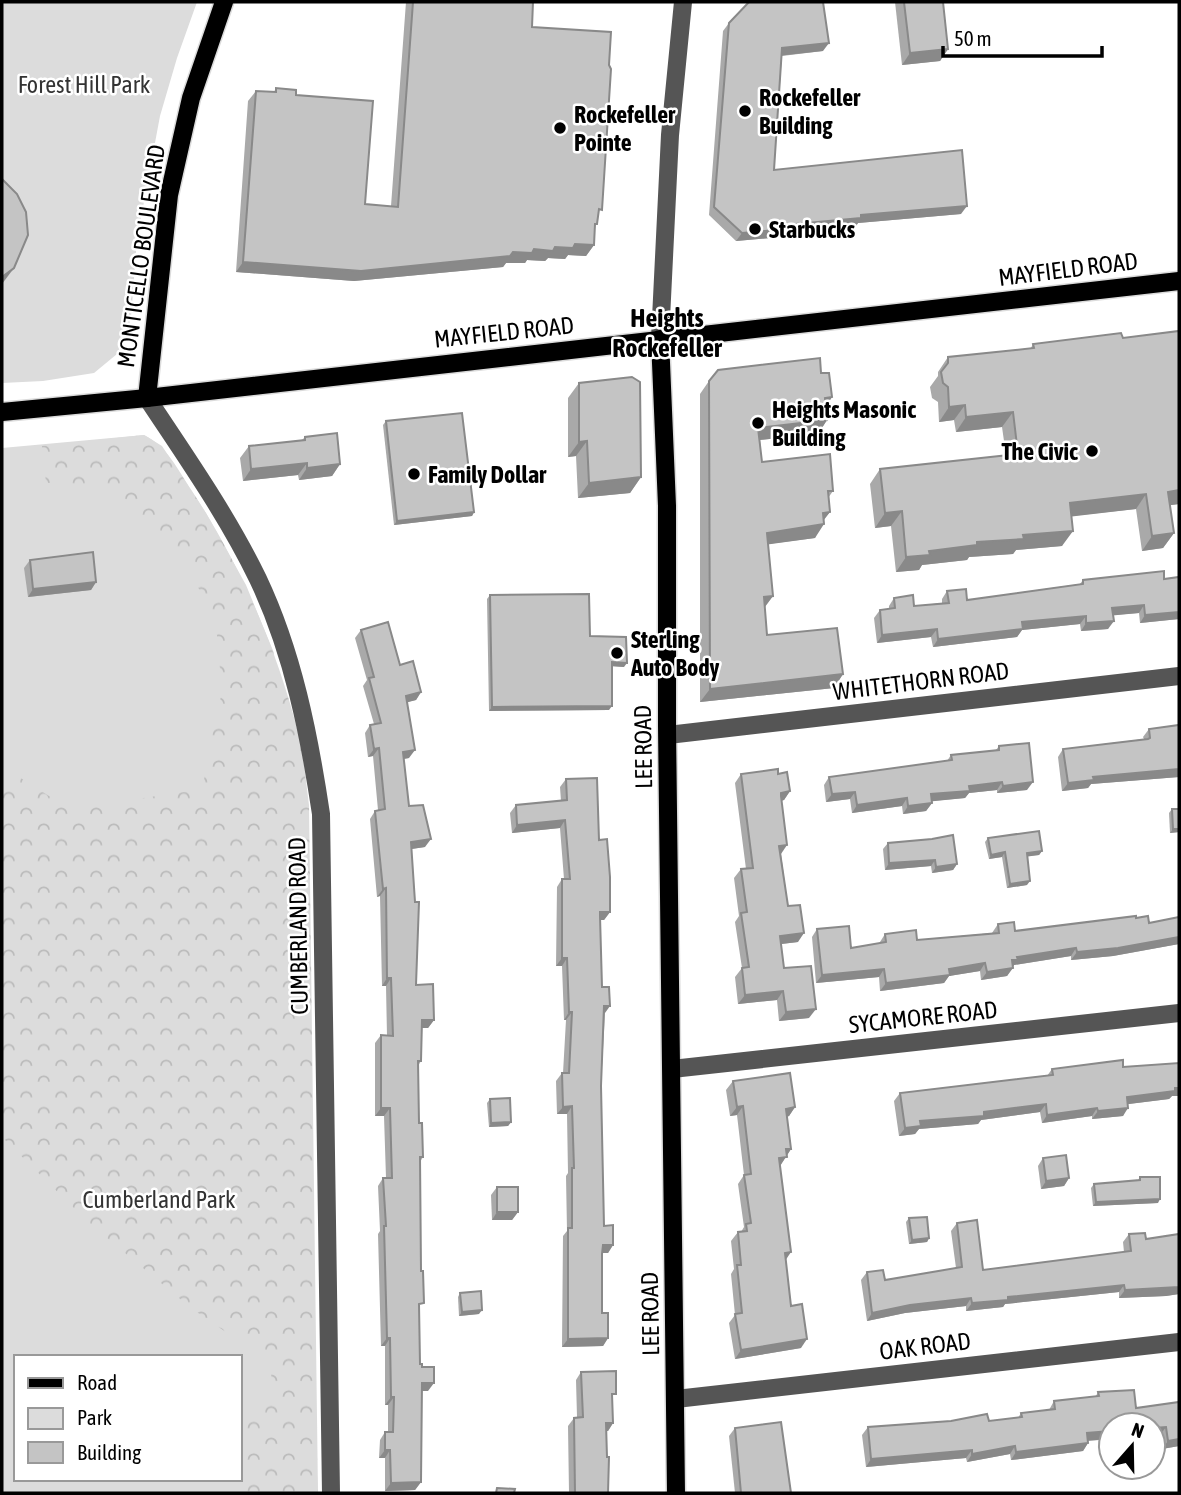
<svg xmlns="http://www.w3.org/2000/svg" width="1181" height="1495" viewBox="0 0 1181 1495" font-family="'Asap Condensed',sans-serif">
<defs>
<pattern id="forest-crowns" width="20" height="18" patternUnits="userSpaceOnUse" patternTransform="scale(1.75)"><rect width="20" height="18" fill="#dcdcdc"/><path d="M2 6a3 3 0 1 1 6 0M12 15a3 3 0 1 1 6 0" fill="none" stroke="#bbb"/></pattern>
</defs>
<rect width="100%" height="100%" fill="#fff"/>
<g fill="#dcdcdc" fill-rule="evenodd">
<path d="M 2,2 L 197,2 L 177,58 L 160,116 L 137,239 L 131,318 L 126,336 L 117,354 L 94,373 L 43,381 L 2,383 Z"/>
<path d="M 144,435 L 162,446 L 206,513 L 246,585 L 274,653 L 318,1493 L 2,1493 L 2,448 ZM 16,1357 L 240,1357 L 240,1479 L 16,1479 Z"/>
</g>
<path fill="url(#forest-crowns)" d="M 144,435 C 167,446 178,470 192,491 C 241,566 277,649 299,736 C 304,758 306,782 309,805 L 318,1493 L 234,1493 L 221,1479 L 240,1479 L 240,1433 C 261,1408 274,1397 271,1363 L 191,1308 L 89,1223 L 2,1137 L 2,766 L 49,796 L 97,805 L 203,789 L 207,755 L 222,692 L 217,635 L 202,594 L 181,559 L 128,503 L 100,491 L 69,483 L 46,483 L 42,446 Z"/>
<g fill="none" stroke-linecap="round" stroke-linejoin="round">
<defs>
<g id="major">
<path d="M 660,339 L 667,506 L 667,726 L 676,1493"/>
<path d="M 147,398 L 169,195 L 191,98 L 224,2"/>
<path d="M 2,412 L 147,398 L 1179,281"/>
</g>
</defs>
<use href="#major" stroke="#dbdbdb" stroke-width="21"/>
<g stroke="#555" stroke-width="18">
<path d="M 660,339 L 670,135 L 683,2"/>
<path d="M 147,398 C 186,457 227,515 258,579 C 293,653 309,734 321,814 L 331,1493"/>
<path d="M 668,735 L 1179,676"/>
<path d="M 672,1069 L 1179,1013"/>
<path d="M 676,1399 L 1179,1342"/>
</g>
<use href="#major" stroke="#000" stroke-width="18"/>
</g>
<g fill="#a9a9a9">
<path d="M 406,2 L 533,2 L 532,27 L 598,215 L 595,228 L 594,245 L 586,256 L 568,255 L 565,259 L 548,258 L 545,261 L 527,260 L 525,263 L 506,263 L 503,267 L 354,281 L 236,272 L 248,101 L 256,91 L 274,92 L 276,88 L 296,95 L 365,204 L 391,206 Z"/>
<path d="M 895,2 L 943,2 L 948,49 L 940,61 L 902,65 Z"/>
<path d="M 729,23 L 823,51 L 782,56 L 774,170 L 961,214 L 858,223 L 856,226 L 784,233 L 781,237 L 736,241 L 709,215 L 723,31 Z"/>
<path d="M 1179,331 L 1179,504 L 1170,505 L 1174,533 L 1163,548 L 1142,551 L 1136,509 L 1071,516 L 1062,546 L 1016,550 L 1013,554 L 969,557 L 967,560 L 922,565 L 919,570 L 896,572 L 891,526 L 875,528 L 870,484 L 880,469 L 1006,455 L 1002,427 L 956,432 L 954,420 L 939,422 L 938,402 L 932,398 L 930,387 L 938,376 L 938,372 L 948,357 L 1031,348 L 1033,344 L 1123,338 Z"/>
<path d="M 821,373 L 832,397 L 825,407 L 827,420 L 818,434 L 760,440 L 762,462 L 833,491 L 828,498 L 830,512 L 823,520 L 815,538 L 768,544 L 773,596 L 765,607 L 767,635 L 843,674 L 834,688 L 700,702 L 700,394 L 709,381 Z"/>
<path d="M 579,383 L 641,477 L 630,493 L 578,498 L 576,456 L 568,457 L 568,398 Z"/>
<path d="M 386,421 L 474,512 L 472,516 L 394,525 L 383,425 Z"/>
<path d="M 305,437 L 340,464 L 332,476 L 299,480 L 298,475 L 243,481 L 240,458 L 249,446 L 302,440 Z"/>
<path d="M 30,560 L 96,582 L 91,590 L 28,597 L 24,568 Z"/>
<path d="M 1179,577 L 1179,619 L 1140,623 L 1139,613 L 1113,615 L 1108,629 L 1081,631 L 1080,624 L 1022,630 L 1017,637 L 933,647 L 931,637 L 877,643 L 874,618 L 880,610 L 889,609 L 889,606 L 894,598 L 914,606 L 942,603 L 942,599 L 947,591 L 967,600 L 1080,584 L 1083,580 L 1164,579 Z"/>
<path d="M 490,595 L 590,636 L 624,667 L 612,666 L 609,710 L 489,711 L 487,599 Z"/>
<path d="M 361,630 L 400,665 L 421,692 L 416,700 L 407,702 L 409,758 L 403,759 L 409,806 L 425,847 L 411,849 L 416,985 L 434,1020 L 428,1028 L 422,1028 L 421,1061 L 418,1066 L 419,1123 L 423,1157 L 420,1162 L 419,1310 L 420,1364 L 422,1367 L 428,1391 L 422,1391 L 421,1482 L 415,1490 L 385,1491 L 385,1458 L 379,1458 L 380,1440 L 385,1432 L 388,1432 L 388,1405 L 385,1405 L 385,1346 L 381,1346 L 378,1234 L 380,1231 L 378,1186 L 383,1178 L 386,1178 L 384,1116 L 375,1116 L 375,1043 L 381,1035 L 387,1036 L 386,986 L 382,986 L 380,896 L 377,897 L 370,819 L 375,811 L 378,810 L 373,756 L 368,757 L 365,733 L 370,725 L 374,724 L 363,686 L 367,680 L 355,638 Z"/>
<path d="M 1179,725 L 1179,777 L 1091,784 L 1088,788 L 1062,791 L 1058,757 L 1063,749 L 1144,739 L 1143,737 L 1149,729 Z"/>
<path d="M 999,746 L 1027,790 L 997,793 L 997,790 L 969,793 L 965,798 L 932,801 L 932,803 L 926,811 L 903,814 L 902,806 L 852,813 L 850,799 L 826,802 L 824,785 L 829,777 L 947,761 L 951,755 L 996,750 Z"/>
<path d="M 741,774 L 778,774 L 790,791 L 784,800 L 781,801 L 781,854 L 788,906 L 798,942 L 781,944 L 784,968 L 809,1018 L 779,1021 L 777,1000 L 738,1004 L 735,977 L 742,968 L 735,922 L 739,916 L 734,878 L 741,869 L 746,869 L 735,783 Z"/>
<path d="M 566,779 L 599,840 L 610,912 L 604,920 L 600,920 L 602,987 L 605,1013 L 601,1086 L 604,1226 L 613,1245 L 608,1253 L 602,1253 L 602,1313 L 608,1338 L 603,1346 L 562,1347 L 563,1236 L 567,1231 L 566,1176 L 568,1173 L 567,1114 L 557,1114 L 556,1081 L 562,1073 L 563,1073 L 566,1020 L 564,1020 L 562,966 L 556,966 L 557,887 L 562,879 L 564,879 L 560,828 L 512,833 L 510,813 L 516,805 L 561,801 L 560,787 Z"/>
<path d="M 1172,809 L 1179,832 L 1170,833 L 1169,813 Z"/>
<path d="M 988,838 L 1042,851 L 1039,855 L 1027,856 L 1027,885 L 1007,888 L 1002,857 L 989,859 L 985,842 Z"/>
<path d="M 932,839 L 957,864 L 953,870 L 932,873 L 931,866 L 885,870 L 883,849 L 888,843 Z"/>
<path d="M 1179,917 L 1179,944 L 1113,956 L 1071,960 L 1071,956 L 1014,965 L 1007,976 L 981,980 L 980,971 L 949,976 L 944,983 L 880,991 L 879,977 L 816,983 L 812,937 L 817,929 L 851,948 L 880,943 L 880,942 L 885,934 L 917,940 L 992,933 L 998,924 L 1015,931 L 1136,918 L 1149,923 Z"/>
<path d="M 1123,1067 L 1172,1096 L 1169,1099 L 1128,1104 L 1123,1116 L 1092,1119 L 1092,1116 L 1042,1123 L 1040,1112 L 981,1120 L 978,1124 L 919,1129 L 915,1134 L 899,1136 L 894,1101 L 900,1093 L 1047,1076 L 1052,1069 Z"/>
<path d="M 733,1081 L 795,1107 L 789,1116 L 787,1117 L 791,1149 L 780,1166 L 785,1260 L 791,1306 L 801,1348 L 735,1359 L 729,1323 L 735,1315 L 731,1274 L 734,1269 L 731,1241 L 738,1232 L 741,1232 L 744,1227 L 738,1184 L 744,1175 L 737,1115 L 730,1116 L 726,1090 Z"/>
<path d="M 490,1099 L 511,1122 L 508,1126 L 489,1127 L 487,1103 Z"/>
<path d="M 1043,1158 L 1069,1178 L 1064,1186 L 1041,1189 L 1038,1166 Z"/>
<path d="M 1140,1177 L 1158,1203 L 1093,1206 L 1091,1188 L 1094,1184 L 1138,1180 Z"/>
<path d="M 497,1187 L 518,1212 L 512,1220 L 492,1220 L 491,1195 Z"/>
<path d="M 909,1218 L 929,1238 L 927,1242 L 909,1244 L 906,1222 Z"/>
<path d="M 957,1223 L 983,1270 L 1124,1252 L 1123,1242 L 1129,1234 L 1146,1239 L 1179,1234 L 1179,1294 L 1166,1296 L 1119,1298 L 1119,1292 L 1005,1304 L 1003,1307 L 966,1311 L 966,1306 L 905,1313 L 867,1321 L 861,1280 L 867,1272 L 885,1280 L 956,1268 L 951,1231 Z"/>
<path d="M 460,1293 L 479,1314 L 459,1316 L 458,1297 Z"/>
<path d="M 581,1372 L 613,1400 L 613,1423 L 608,1431 L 606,1431 L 608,1493 L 569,1493 L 568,1426 L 574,1418 L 577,1417 L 576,1380 Z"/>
<path d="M 1098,1392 L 1136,1408 L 1179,1402 L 1179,1446 L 1162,1449 L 1160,1435 L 1111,1425 L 1111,1439 L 1088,1441 L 1088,1443 L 1083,1451 L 1011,1460 L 1010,1454 L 967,1462 L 966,1458 L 866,1467 L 862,1435 L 868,1427 L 989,1421 L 1018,1418 L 1021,1413 L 1049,1410 L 1054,1401 L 1096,1396 Z"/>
<path d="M 735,1428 L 791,1493 L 735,1493 L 729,1436 Z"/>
</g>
<g fill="#898989">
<path d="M 829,43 L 823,51 L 777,56 L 782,48 Z"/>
<path d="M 948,49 L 940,61 L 902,65 L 910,53 Z"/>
<path d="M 967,206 L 961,214 L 858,223 L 856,226 L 784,233 L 781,237 L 736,241 L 742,233 L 786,225 L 861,215 Z"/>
<path d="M 575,244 L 594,245 L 586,256 L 568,255 L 565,259 L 548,258 L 545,261 L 527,260 L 525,263 L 506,263 L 503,267 L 354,281 L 236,272 L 243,262 L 513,252 Z"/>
<path d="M 14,268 L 2,284 L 2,277 Z"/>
<path d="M 832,397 L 823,411 L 825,398 Z"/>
<path d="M 965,405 L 954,420 L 939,422 L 949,407 Z"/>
<path d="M 1013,412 L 1002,427 L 956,432 L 966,417 Z"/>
<path d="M 827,420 L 818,434 L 749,441 L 758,428 Z"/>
<path d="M 587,441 L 576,456 L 568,457 L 579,442 Z"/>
<path d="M 307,463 L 298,475 L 243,481 L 251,469 Z"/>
<path d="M 340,464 L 332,476 L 299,480 L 307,468 Z"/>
<path d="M 641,477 L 630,493 L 578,498 L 589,483 Z"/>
<path d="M 1179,490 L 1179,504 L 1157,507 L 1168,492 Z"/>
<path d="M 1146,494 L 1136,509 L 1059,518 L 1070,503 Z"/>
<path d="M 902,511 L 891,526 L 875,528 L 885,513 Z"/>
<path d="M 474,512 L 472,516 L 394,525 L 397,521 Z"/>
<path d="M 830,512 L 820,525 L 824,524 L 815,538 L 757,546 L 767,533 L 823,513 Z"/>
<path d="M 1073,531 L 1062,546 L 1016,550 L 1013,554 L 969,557 L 967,560 L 922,565 L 919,570 L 896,572 L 906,557 L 929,551 L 1023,535 Z"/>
<path d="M 1174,533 L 1163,548 L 1142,551 L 1152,536 Z"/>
<path d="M 96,582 L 91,590 L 28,597 L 33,589 Z"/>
<path d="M 773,596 L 763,609 L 764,597 Z"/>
<path d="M 1144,605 L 1139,613 L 1107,616 L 1112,608 Z"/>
<path d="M 1179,612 L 1179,619 L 1140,623 L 1145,615 Z"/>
<path d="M 1086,616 L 1080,624 L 1022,630 L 1017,637 L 933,647 L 938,639 L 1022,622 Z"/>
<path d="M 1114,621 L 1108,629 L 1081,631 L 1086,623 Z"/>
<path d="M 937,629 L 931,637 L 877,643 L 882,635 Z"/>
<path d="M 612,662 L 627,663 L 624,667 L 609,666 Z"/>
<path d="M 843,674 L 834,688 L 700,702 L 710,689 Z"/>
<path d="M 421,692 L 416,700 L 401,704 L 406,696 Z"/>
<path d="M 612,706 L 609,710 L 489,711 L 492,707 Z"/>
<path d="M 379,748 L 373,756 L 368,757 L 374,749 Z"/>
<path d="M 415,750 L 409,758 L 397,760 L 403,752 Z"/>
<path d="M 1179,769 L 1179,777 L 1091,784 L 1088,788 L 1062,791 L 1068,783 L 1093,777 Z"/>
<path d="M 1002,782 L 997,790 L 969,793 L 965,798 L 925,802 L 931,794 L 969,786 Z"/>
<path d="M 1033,782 L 1027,790 L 997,793 L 1003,786 Z"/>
<path d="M 790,791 L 784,800 L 775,802 L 781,793 Z"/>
<path d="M 855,792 L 850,799 L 826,802 L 832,794 Z"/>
<path d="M 907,798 L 902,806 L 852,813 L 857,805 Z"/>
<path d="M 932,803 L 926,811 L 903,814 L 908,806 Z"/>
<path d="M 565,820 L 560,828 L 512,833 L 517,825 Z"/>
<path d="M 1173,829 L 1179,829 L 1179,832 L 1170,833 Z"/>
<path d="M 431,839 L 425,847 L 405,850 L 411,842 Z"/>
<path d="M 787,845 L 781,854 L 779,846 Z"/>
<path d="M 1042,851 L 1039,855 L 1024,857 L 1027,853 Z"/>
<path d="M 1005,852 L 1002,857 L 989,859 L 991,855 Z"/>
<path d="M 935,860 L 931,866 L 885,870 L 889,863 Z"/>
<path d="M 957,864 L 953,870 L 932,873 L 936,867 Z"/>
<path d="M 1030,881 L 1027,885 L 1007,888 L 1010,884 Z"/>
<path d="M 386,888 L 380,896 L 377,897 L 383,889 Z"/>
<path d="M 600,912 L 610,912 L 604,920 L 595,920 Z"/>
<path d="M 804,933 L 798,942 L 773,945 L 780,936 Z"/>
<path d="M 1179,937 L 1179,944 L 1113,956 L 1071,960 L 1077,952 Z"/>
<path d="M 1076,948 L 1071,956 L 1014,965 L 1012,968 L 1012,960 L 1017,957 Z"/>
<path d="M 562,958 L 567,958 L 562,966 L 556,966 Z"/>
<path d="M 985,963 L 980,971 L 949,976 L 944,983 L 880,991 L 886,983 L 949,969 Z"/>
<path d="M 1013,968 L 1007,976 L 981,980 L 987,972 Z"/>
<path d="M 884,969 L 879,977 L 816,983 L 822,975 Z"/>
<path d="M 387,978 L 391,978 L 386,986 L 382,986 Z"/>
<path d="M 783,991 L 777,1000 L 738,1004 L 745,995 Z"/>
<path d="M 604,1006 L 610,1006 L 605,1013 L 599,1014 Z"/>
<path d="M 816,1009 L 809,1018 L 779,1021 L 786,1012 Z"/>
<path d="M 569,1012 L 572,1012 L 566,1020 L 564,1020 Z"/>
<path d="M 422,1020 L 434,1020 L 428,1028 L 416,1028 Z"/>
<path d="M 1175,1088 L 1179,1088 L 1179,1096 L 1172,1096 L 1169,1099 L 1121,1105 L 1127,1097 Z"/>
<path d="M 1046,1104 L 1040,1112 L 981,1120 L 978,1124 L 919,1129 L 915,1134 L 899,1136 L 905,1128 L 920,1121 Z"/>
<path d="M 572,1106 L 567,1114 L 557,1114 L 563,1107 Z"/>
<path d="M 743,1106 L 737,1115 L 730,1116 L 737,1107 Z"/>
<path d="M 795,1107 L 789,1116 L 780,1118 L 786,1109 Z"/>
<path d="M 381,1108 L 390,1108 L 384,1116 L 375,1116 Z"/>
<path d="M 1097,1108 L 1092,1116 L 1042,1123 L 1047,1115 Z"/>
<path d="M 1128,1108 L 1123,1116 L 1092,1119 L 1098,1111 Z"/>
<path d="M 511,1122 L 508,1126 L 489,1127 L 491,1123 Z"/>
<path d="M 786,1149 L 791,1149 L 780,1166 L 773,1167 Z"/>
<path d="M 1069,1178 L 1064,1186 L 1041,1189 L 1046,1181 Z"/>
<path d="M 1160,1199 L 1158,1203 L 1093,1206 L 1096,1202 Z"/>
<path d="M 497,1212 L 518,1212 L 512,1220 L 492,1220 Z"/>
<path d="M 929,1238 L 927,1242 L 909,1244 L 912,1240 Z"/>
<path d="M 603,1245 L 613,1245 L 608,1253 L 597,1253 Z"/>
<path d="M 791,1252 L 785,1261 L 785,1253 Z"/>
<path d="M 1124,1285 L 1119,1292 L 1005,1304 L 1003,1307 L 966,1311 L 972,1303 L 1008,1297 Z"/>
<path d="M 1179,1287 L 1179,1294 L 1166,1296 L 1119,1298 L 1125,1290 Z"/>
<path d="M 971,1298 L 966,1306 L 905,1313 L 867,1321 L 872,1313 L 910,1305 Z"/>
<path d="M 482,1310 L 479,1314 L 459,1316 L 462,1312 Z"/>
<path d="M 387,1338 L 390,1338 L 385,1346 L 381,1346 Z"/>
<path d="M 608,1338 L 603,1346 L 562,1347 L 568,1339 Z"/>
<path d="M 807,1339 L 801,1348 L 735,1359 L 741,1350 Z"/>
<path d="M 422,1383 L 434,1383 L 428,1391 L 417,1391 Z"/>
<path d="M 391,1397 L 394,1397 L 388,1405 L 385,1405 Z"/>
<path d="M 606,1423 L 613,1423 L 608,1431 L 600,1431 Z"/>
<path d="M 1166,1427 L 1160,1435 L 1153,1436 L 1153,1428 Z"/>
<path d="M 1111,1431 L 1111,1439 L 1081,1441 L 1087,1433 Z"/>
<path d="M 1179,1439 L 1179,1446 L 1162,1449 L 1168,1441 Z"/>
<path d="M 1088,1443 L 1083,1451 L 1011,1460 L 1016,1452 Z"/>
<path d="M 1015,1446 L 1010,1454 L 967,1462 L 972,1454 Z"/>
<path d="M 385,1450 L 390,1450 L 385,1458 L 379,1458 Z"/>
<path d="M 972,1450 L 966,1458 L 866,1467 L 871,1459 Z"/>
<path d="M 421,1482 L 415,1490 L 385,1491 L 391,1483 Z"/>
</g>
<g fill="#c4c4c4" stroke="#898989" stroke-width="2">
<path d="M 413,2 L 533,2 L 532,27 L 611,32 L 609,65 L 611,69 L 602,210 L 599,209 L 597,224 L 595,224 L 594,245 L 575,244 L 573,248 L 555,247 L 553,251 L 534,249 L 532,253 L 513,252 L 510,256 L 361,271 L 243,262 L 256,91 L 276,92 L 276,88 L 296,90 L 296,95 L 373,101 L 365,204 L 398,207 Z"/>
<path d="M 749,2 L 823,2 L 829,43 L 782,48 L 774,170 L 962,150 L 967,206 L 861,215 L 861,218 L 786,225 L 787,229 L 742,233 L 714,207 L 729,23 Z"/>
<path d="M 904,2 L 943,2 L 948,49 L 910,53 Z"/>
<path d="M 2,179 L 17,194 L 26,212 L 28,235 L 14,268 L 2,277 Z"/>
<path d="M 1179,331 L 1179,490 L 1168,492 L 1174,533 L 1152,536 L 1146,494 L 1070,503 L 1073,531 L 1023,535 L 1024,539 L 977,542 L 977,545 L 929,551 L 930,555 L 906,557 L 902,511 L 885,513 L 880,469 L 1018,454 L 1013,412 L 966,417 L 965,405 L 949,407 L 948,387 L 943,383 L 941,372 L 948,363 L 948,357 L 1034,348 L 1033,344 L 1121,333 L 1123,338 Z"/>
<path d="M 820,358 L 821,373 L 829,373 L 832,397 L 825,398 L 827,420 L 758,428 L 762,462 L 830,454 L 833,491 L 828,491 L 830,512 L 823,513 L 824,524 L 767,533 L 773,596 L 764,597 L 767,635 L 837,628 L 843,674 L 710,689 L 709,381 L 718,370 Z"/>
<path d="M 632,377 L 640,382 L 641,477 L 589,483 L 587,441 L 579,442 L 579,383 Z"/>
<path d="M 462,413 L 474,512 L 397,521 L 386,421 Z"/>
<path d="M 337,433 L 340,464 L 307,468 L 307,463 L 251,469 L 249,446 L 305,440 L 305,437 Z"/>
<path d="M 93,552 L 96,582 L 33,589 L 30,560 Z"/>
<path d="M 1164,571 L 1164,579 L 1179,577 L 1179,612 L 1145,615 L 1144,605 L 1112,608 L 1114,621 L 1086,623 L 1086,616 L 1022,622 L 1023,629 L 938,639 L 937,629 L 882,635 L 880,610 L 895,608 L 894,598 L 913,595 L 914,606 L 949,603 L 947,591 L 966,589 L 967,600 L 1083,584 L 1083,580 Z"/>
<path d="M 589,594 L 590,636 L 626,637 L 627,663 L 612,662 L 612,706 L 492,707 L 490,595 Z"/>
<path d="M 388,622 L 400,665 L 413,661 L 421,692 L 406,696 L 415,750 L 403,752 L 409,806 L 423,805 L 431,839 L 411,842 L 415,902 L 419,902 L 416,985 L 433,984 L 434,1020 L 422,1020 L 421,1061 L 418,1061 L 419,1123 L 422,1123 L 423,1157 L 420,1157 L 421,1271 L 423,1271 L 424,1303 L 419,1304 L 420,1364 L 422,1364 L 422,1367 L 434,1367 L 434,1383 L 422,1383 L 421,1482 L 391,1483 L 390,1450 L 385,1450 L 385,1432 L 393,1432 L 394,1397 L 391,1397 L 390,1338 L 387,1338 L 384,1226 L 386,1226 L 383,1178 L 392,1178 L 390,1108 L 381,1108 L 381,1035 L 393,1036 L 391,978 L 387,978 L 386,888 L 383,889 L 375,811 L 385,809 L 379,748 L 374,749 L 370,725 L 381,723 L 369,678 L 374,677 L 361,630 Z"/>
<path d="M 1179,725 L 1179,769 L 1093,777 L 1094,780 L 1068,783 L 1063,749 L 1148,739 L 1150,738 L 1149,729 Z"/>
<path d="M 1029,743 L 1033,782 L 1003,786 L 1002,782 L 969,786 L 970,791 L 931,794 L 932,803 L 908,806 L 907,798 L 857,805 L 855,792 L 832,794 L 829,777 L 952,760 L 951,755 L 999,750 L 999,746 Z"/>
<path d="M 778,769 L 778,774 L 787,772 L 790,791 L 781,793 L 781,796 L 787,845 L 779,846 L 788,906 L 800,905 L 804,933 L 780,936 L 784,968 L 811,966 L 816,1009 L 786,1012 L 783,991 L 745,995 L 742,968 L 749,967 L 741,913 L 747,912 L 741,869 L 753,868 L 741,774 Z"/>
<path d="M 597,778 L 599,840 L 607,839 L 610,877 L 610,912 L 600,912 L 600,916 L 602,987 L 609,987 L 610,1006 L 604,1006 L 601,1086 L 604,1226 L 613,1225 L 613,1245 L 603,1245 L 602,1254 L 602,1313 L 608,1313 L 608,1338 L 568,1339 L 568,1228 L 572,1228 L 572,1168 L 574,1168 L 572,1106 L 563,1107 L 562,1073 L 569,1073 L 572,1012 L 569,1012 L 567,958 L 562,958 L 562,879 L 570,879 L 565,820 L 517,825 L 516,805 L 567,800 L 566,779 Z"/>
<path d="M 1172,809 L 1179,809 L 1179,829 L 1173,829 Z"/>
<path d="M 1039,831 L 1042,851 L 1027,853 L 1030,881 L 1010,884 L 1005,852 L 991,855 L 988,838 Z"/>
<path d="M 953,835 L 957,864 L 936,867 L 935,860 L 889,863 L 888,843 L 932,839 Z"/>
<path d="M 1136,916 L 1136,918 L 1148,916 L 1149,923 L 1179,917 L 1179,937 L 1118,948 L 1077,952 L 1076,948 L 1017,957 L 1018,960 L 1012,960 L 1013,968 L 987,972 L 985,963 L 949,969 L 950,975 L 886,983 L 884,969 L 822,975 L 817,929 L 849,926 L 851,948 L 886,942 L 885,934 L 916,930 L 917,940 L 999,933 L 998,924 L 1014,922 L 1015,931 Z"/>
<path d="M 1123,1060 L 1123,1067 L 1179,1063 L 1179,1088 L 1175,1088 L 1175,1091 L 1127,1097 L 1128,1108 L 1098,1111 L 1097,1108 L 1047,1115 L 1046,1104 L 984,1112 L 984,1116 L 920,1121 L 921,1126 L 905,1128 L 900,1093 L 1053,1075 L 1052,1069 Z"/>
<path d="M 790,1073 L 795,1107 L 786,1109 L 791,1149 L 786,1149 L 787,1157 L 779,1158 L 791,1252 L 785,1253 L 791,1306 L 802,1304 L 807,1339 L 741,1350 L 735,1314 L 742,1313 L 737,1265 L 741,1265 L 738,1232 L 747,1231 L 746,1224 L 751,1223 L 744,1175 L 751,1174 L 743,1106 L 737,1107 L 733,1081 Z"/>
<path d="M 510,1098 L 511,1122 L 491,1123 L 490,1099 Z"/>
<path d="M 1066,1155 L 1069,1178 L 1046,1181 L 1043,1158 Z"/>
<path d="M 1140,1177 L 1160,1177 L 1160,1199 L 1096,1202 L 1094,1184 L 1140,1180 Z"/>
<rect x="497" y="1187" width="21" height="25"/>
<path d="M 927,1217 L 929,1238 L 912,1240 L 909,1218 Z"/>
<path d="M 977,1220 L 983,1270 L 1131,1251 L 1129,1234 L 1145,1233 L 1146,1239 L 1179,1234 L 1179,1287 L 1125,1290 L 1124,1285 L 1008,1297 L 1008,1300 L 972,1303 L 971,1298 L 910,1305 L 872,1313 L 867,1272 L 883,1270 L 885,1280 L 962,1267 L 957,1223 Z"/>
<path d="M 481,1291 L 482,1310 L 462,1312 L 460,1293 Z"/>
<path d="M 616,1371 L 616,1394 L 612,1394 L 613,1423 L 606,1423 L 607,1457 L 609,1457 L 608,1493 L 575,1493 L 574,1418 L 583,1417 L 581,1372 Z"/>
<path d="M 1134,1390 L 1136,1408 L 1179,1402 L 1179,1439 L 1168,1441 L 1166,1427 L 1153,1428 L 1153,1425 L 1111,1425 L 1111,1431 L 1087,1433 L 1088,1443 L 1016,1452 L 1015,1446 L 972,1454 L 972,1450 L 871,1459 L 868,1427 L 951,1421 L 987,1414 L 989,1421 L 1022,1417 L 1021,1413 L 1055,1409 L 1054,1401 L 1099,1396 L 1098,1392 Z"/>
<path d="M 781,1422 L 791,1493 L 741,1493 L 735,1428 Z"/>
<path d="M 497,1488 L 515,1489 L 514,1493 L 496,1493 Z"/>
</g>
<g fill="#000" stroke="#fff" stroke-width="2.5">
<circle cx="745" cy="111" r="7"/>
<circle cx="560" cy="128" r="7"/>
<circle cx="755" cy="229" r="7"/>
<circle cx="758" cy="423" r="7"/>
<circle cx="1092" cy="451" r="7"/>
<circle cx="414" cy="474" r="7"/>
<circle cx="617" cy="653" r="7"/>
</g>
<g text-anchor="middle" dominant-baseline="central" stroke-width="5" stroke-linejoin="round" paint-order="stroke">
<g font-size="24" fill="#333" stroke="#fff">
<text x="84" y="84">Forest Hill Park</text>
<text x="159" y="1199">Cumberland Park</text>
</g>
<g font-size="24" font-weight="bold" fill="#000" stroke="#fff" text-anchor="start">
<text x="759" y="97">Rockefeller<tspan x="759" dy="28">Building</tspan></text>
<text x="574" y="114">Rockefeller<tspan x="574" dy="28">Pointe</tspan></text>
<text x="769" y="229">Starbucks</text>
<text x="772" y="409">Heights Masonic<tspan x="772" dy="28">Building</tspan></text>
<text x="1078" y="451" text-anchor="end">The Civic</text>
<text x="428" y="474">Family Dollar</text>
<text x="631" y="639">Sterling<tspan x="631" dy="28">Auto Body</tspan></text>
</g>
<g font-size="24" fill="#000" stroke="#fff">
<text transform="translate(141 256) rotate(-82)">MONTICELLO BOULEVARD</text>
<text transform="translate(1068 269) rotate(-7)">MAYFIELD ROAD</text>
<text transform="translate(504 332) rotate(-6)">MAYFIELD ROAD</text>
<text transform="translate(921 681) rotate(-7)">WHITETHORN ROAD</text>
<text transform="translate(643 747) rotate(-91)">LEE ROAD</text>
<text transform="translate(298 926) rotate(-91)">CUMBERLAND ROAD</text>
<text transform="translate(923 1017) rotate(-6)">SYCAMORE ROAD</text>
<text transform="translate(650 1314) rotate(-91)">LEE ROAD</text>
<text transform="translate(925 1346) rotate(-7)">OAK ROAD</text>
</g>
<g font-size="26" font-weight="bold" fill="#000" stroke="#fff">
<text x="667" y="318">Heights<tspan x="667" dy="30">Rockefeller</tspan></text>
</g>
</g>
<rect width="1181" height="1495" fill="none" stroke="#000000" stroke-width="7"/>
<rect x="14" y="1355" width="228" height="126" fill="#ffffff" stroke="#999999" stroke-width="2"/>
<rect x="28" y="1378" width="35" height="10" fill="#000000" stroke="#999999" stroke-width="2"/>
<text x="77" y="1390" font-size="21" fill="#000000">Road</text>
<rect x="28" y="1408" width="35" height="21" fill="#dcdcdc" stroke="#999999" stroke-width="2"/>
<text x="77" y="1425" font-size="21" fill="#000000">Park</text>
<rect x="28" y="1442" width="35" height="21" fill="#c4c4c4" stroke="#999999" stroke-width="2"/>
<text x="77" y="1460" font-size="21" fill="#000000">Building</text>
<g transform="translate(1132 1446) rotate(20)"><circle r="33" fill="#ffffff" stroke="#999999" stroke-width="2"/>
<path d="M0-5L12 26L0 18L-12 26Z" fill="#000000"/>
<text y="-10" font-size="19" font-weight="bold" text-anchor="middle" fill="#000000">N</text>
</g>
<path d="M943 46v10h159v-10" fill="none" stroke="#000000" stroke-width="3.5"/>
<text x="954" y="46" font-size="21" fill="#000000" stroke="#ffffff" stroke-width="5" paint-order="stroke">50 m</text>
</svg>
